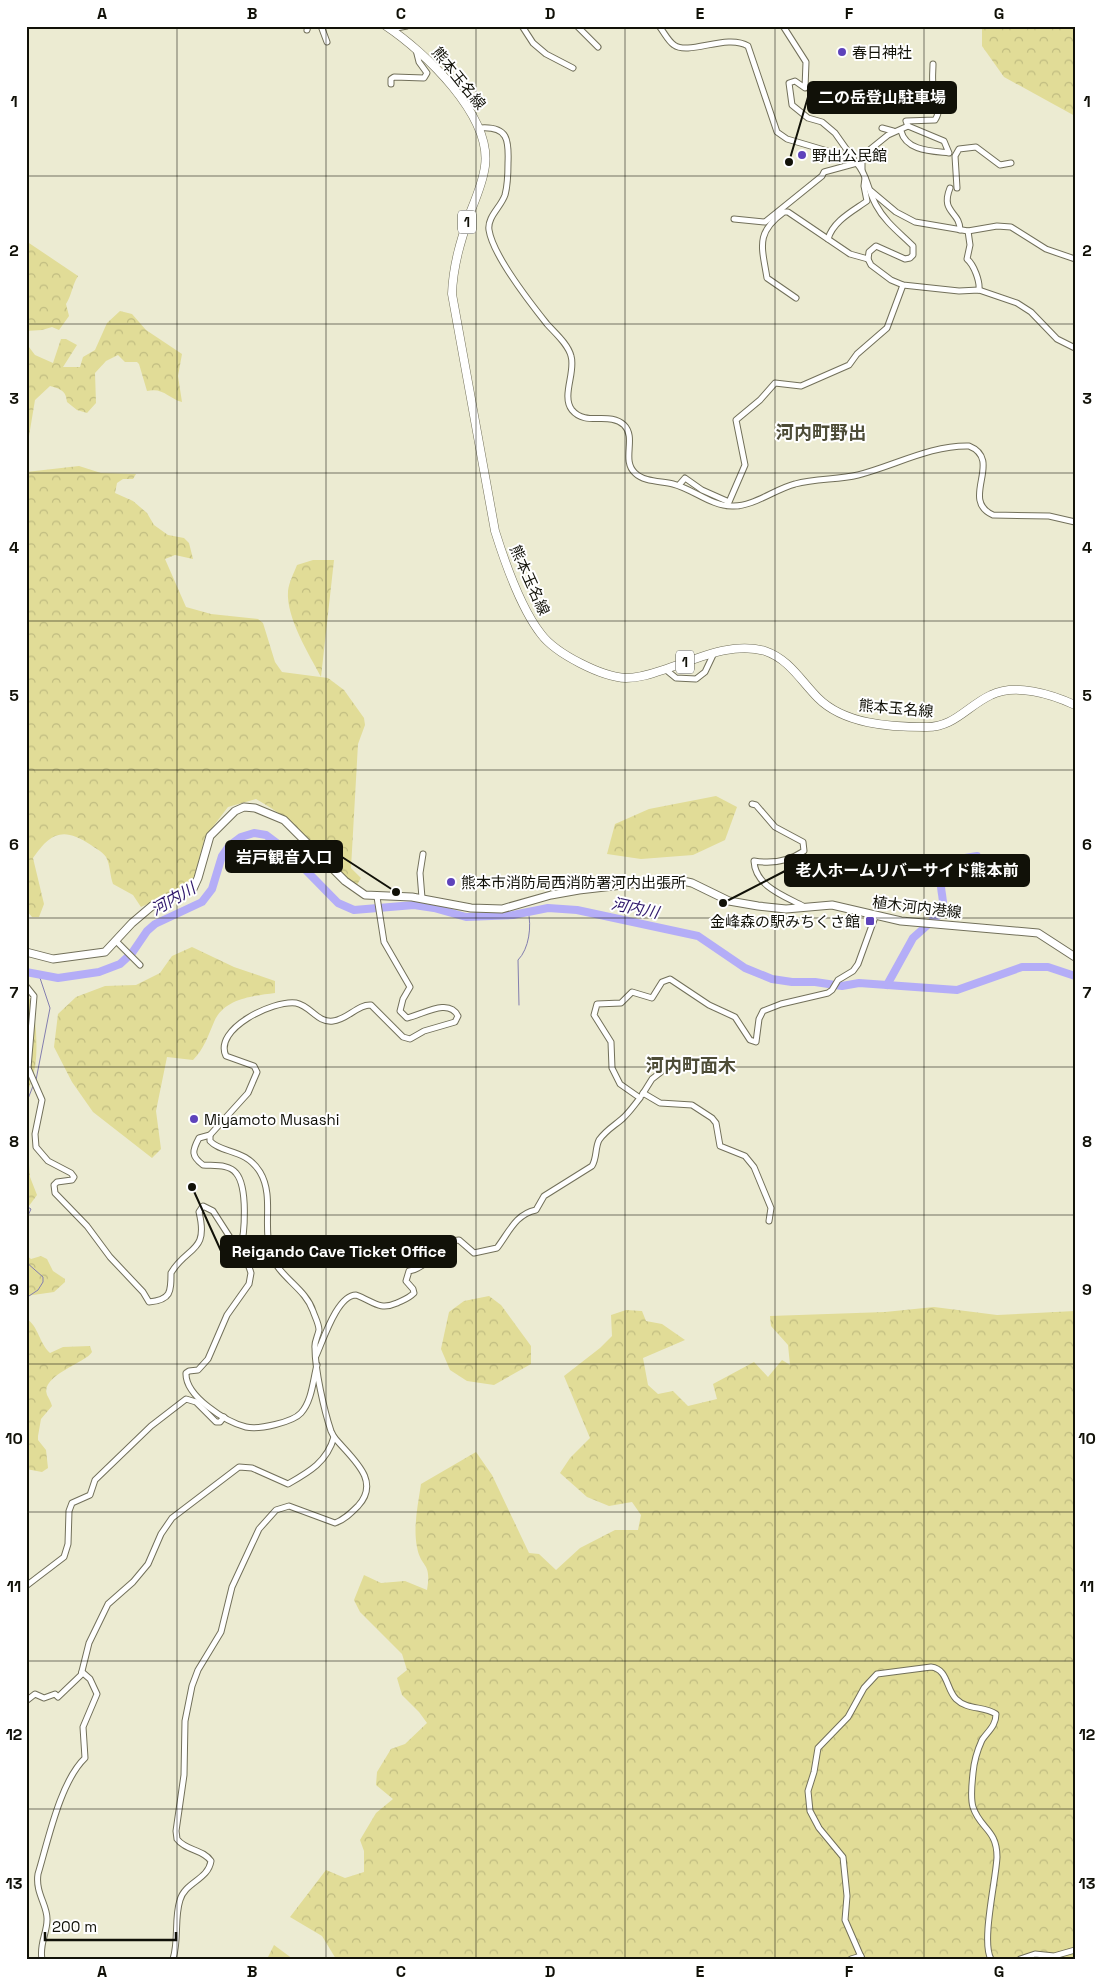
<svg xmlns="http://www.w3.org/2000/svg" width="1101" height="1985" viewBox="0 0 1101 1985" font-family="'Space Grotesk','Noto Sans JP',sans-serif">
<defs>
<pattern id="forest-crowns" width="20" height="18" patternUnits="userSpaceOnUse" patternTransform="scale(1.25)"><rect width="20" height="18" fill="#e1dc97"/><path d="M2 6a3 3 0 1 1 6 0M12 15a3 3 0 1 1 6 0" fill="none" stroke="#c0bc81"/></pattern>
</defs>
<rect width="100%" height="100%" fill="#ecebd2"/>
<g fill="url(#forest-crowns)">
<path d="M 982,26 L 1075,26 L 1075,116 L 1004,77 L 982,46 Z"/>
<path d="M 26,241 L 78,276 C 72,285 72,295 66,304 L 69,316 L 59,330 L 52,327 L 42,330 L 26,331 Z"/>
<path d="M 120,311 L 132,314 L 146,330 L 182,354 L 178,376 L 182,402 C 168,398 163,387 147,391 L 139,364 L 137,362 L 125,362 L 118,355 L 106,361 L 95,373 L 96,403 L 87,413 L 77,410 L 67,402 C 66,390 60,389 50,386 L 35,400 L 26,454 L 26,343 L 35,355 L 53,363 L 61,339 L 66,339 L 77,345 L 63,367 L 80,367 L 83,357 L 95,350 L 107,323 Z"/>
<path d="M 79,466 L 101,473 L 136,474 L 133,479 L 123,479 L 117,483 L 115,493 L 133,501 L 147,513 L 154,525 L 168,535 L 184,538 L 189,543 L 193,559 L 175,555 L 165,559 L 186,607 L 211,614 L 258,619 L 263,623 L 275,662 L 282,672 L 328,678 L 344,690 L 364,718 L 365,725 L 358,744 L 351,868 L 361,878 L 355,888 C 323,853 298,822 256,799 L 228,807 L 205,837 L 194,877 L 185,888 L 141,907 L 133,895 L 113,884 C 110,876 110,864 106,857 C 103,852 95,848 91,845 C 63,826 50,833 33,858 L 44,904 L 39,917 L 32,917 L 26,910 L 26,472 Z"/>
<path d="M 313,560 L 334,560 L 321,677 C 309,654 286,618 288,591 C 289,582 294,573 297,565 Z"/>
<path d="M 716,796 L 737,807 L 725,840 L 693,855 L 641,859 L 607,854 L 615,824 L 649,809 Z"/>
<path d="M 192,947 L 234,967 L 275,981 L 275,993 C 253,996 224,998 214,1022 C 208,1036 204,1049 193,1060 L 167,1057 L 156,1111 L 161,1149 L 152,1158 L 93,1112 L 72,1082 L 54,1047 L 58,1014 L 76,997 L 105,986 L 136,985 L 160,973 L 172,956 Z"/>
<path d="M 26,994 C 37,1005 38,1051 35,1067 C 33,1077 29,1087 26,1097 Z"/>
<path d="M 26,1163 L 29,1164 L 30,1177 L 37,1195 L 26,1210 Z"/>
<path d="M 26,1255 L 31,1259 L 41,1256 L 47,1259 L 53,1271 L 65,1279 L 65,1282 L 54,1292 L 26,1296 Z"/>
<path d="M 489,1296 L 501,1305 L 531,1346 L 531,1364 L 494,1385 L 467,1381 L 450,1370 L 441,1349 L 449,1312 L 464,1301 Z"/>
<path d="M 934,1307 L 997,1315 L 1075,1311 L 1075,1959 L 336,1959 L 322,1936 L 290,1917 L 326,1870 L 345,1878 L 364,1872 L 364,1851 L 360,1840 L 376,1813 L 393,1799 L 376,1785 L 377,1772 L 391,1749 L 405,1744 L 427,1723 L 419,1712 L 402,1695 L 397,1678 L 407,1670 L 402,1654 L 360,1612 L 354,1600 L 364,1575 L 381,1583 L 405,1581 L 427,1590 C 432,1561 421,1569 417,1547 C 413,1527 418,1504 421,1484 L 476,1452 L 492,1475 L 529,1553 L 539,1554 L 556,1570 L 580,1548 L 615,1530 L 638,1530 L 641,1515 L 632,1502 L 609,1506 L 587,1497 L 560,1473 L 570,1458 L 590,1438 L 564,1376 L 600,1348 L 612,1336 L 611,1315 L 626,1310 L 642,1311 L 646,1321 L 662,1324 L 685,1340 L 643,1358 L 648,1385 L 658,1394 L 673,1391 L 688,1406 L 717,1399 L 713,1384 L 754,1362 L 768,1377 L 782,1360 L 790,1365 L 788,1345 L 771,1326 L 770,1316 L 885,1312 Z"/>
<path d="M 26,1318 C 39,1327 39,1343 50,1353 L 63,1347 L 90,1346 L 92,1352 C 86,1363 40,1375 47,1395 C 49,1399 51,1402 52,1406 L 41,1419 L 38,1436 L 38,1440 L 46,1450 L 48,1468 L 42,1472 L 26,1469 Z"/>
<path d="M 274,1945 L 293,1959 L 267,1959 Z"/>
</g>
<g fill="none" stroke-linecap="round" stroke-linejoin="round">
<g stroke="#837eaf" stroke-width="1">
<path d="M 519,1005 L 518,960 C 529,949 532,926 528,911"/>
<path d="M 36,1080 L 50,1008 L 39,975"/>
<path d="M 26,1104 L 33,1086"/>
<path d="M 26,1206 L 31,1209 L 26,1220"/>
<path d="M 26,1262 L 43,1277 L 43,1282 L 38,1290 L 26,1298"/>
</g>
<g stroke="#b4adf7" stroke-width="8">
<path d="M 26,972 L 58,978 L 99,972 L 120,964 L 132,953 L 147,931 L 155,924 L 202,902 L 212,889 L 222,856 L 229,846 L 241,837 L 254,833 L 266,835 L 286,850 L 338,903 L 354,910 L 414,905 L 434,908 L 466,917 L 513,915 L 548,908 L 577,910 L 698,936 L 745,968 L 772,979 L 792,982 L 815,982 L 842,986 L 859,983 L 957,990 L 1022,967 L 1048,967 L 1075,976"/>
<path d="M 887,985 L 913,938 L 942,912 C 947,901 935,885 945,867 L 965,858 L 977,856"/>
</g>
<defs>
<g id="street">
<path d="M 321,26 L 327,42"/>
<path d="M 522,26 L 533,43 L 546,54 L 573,68"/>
<path d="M 577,26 L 598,47"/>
<path d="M 659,26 C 664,32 668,41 674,45 C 689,56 727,33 748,46 L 777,132 L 787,139 L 851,158 C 867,170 867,189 876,205 C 885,222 900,233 913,246 L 913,255 L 910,258 L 905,259 L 876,246 L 869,252 L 868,259 L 871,265 L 891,280 L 903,285 L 959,291 L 979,290 L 1017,303 L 1031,312 L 1057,339 L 1075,348"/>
<path d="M 783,26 L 806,62 L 805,88 L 795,81 L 789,83 L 792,105 L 808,118 L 822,122 L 835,133 L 854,160"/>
<path d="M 391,29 L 407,26"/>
<path d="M 307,30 L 308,26"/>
<path d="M 391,84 L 391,79 L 394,77 L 424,78 L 427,73 L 419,62 L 416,50"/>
<path d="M 480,128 C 508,126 509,140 508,163 C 508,174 508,184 505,195 C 501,207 487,217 489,230 C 493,256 531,304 547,324 C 555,333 568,344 571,356 C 576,372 561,396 572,410 C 586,427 609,411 624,425 C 637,438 621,460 635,473 C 644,482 661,481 673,484 C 693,489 711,506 732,506 C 753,507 775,489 795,484 C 816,478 837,480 858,475 C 894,466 931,445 969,446 C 1004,460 959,500 993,515 L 1049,516 L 1075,522"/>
<path d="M 882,128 L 893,131"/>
<path d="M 901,131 C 906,151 932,151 949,153 L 944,141 L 908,126"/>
<path d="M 862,170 L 862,156 L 888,135 L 908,126 L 906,121 L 935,120 C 943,108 935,97 933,84 C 932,78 933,70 933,64"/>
<path d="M 950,188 C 940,213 960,211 960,230"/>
<path d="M 957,188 L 955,156 L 959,149 L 976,147 L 1000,165 L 1011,163"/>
<path d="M 871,191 L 896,212 L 915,222 L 968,231 L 997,226 L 1011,227 L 1046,249 L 1075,259"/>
<path d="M 734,219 L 765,222 L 822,176 L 824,172 L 857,163"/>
<path d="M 968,231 L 970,245 L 967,259 C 974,265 980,281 979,290"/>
<path d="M 828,239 C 833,221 853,211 867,201 L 864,186 L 865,178"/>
<path d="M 796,298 L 767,278 C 762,247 755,233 784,212 L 788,212 L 850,254 L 868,259"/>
<path d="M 679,485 L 685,478 L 702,490 L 729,502 L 745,465 L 736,420 L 760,400 L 775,383 L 801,386 L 849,365 L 857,354 L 887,328 L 903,285"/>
<path d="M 665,669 L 676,678 L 696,679 L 705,672 L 714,653"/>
<path d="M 752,804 L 756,805 L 775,827 L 803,842 L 804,851 C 789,861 772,864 754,861 C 755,886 784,896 803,906"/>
<path d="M 422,898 L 420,873 L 423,854"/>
<path d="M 116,941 L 140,965"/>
<path d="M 26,986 L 34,996 L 28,1068 L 42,1100 L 35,1134 L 36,1147 L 48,1161 L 71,1173 L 74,1177 L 72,1180 L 57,1182 L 54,1185 L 55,1193 L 87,1226 L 110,1257 L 143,1292 L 149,1302 C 171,1300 171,1292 171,1273 C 187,1246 209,1253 199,1212 L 203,1206 L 213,1211 L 249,1267 L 251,1273 L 249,1284 L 227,1315 L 208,1359 L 198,1370 L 189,1371 L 186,1373 C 185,1396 226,1422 246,1427 C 259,1430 293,1422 301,1413 C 312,1401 313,1380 317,1365"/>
<path d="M 643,1093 L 660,1103 L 692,1105 L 712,1118 L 716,1123 L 720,1146 L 745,1156 L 754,1167 L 771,1208 L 769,1221"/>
<path d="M 642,1095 L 652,1079 L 661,1072 L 658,1061"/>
<path d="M 210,1135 L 199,1138 C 192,1151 191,1156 203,1165 C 214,1166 229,1164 236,1173 C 248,1187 245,1234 240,1250"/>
<path d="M 316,1356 C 323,1341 337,1295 356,1295 C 373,1301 379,1311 397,1303 C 403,1300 408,1299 414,1293 L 413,1289 L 406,1281 L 409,1271 C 425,1268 431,1258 435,1243 L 459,1240 L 474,1253 L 497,1248 C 509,1232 516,1214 536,1210 L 544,1196 L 592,1166 C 597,1158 595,1148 599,1140 C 606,1130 614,1126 622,1119 C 629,1113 635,1104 640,1098 L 620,1084 L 612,1068 L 611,1042 L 594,1015 L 597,1004 L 621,1003 L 632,992 L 652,998 L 662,982 L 670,979 L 709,1005 L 735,1017 L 750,1040 L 756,1042 L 759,1019 L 763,1011 L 781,1004 L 828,993 L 832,990 L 838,980 L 853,971 L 858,964 L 875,917"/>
<path d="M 26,1586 L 64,1557 L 68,1544 L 69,1511 L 72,1503 L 90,1495 L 95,1480 L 151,1426 L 186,1399 L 196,1402 L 216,1422 L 220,1422 L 224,1417"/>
<path d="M 26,1701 L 35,1694 L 44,1698 L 55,1694 L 58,1697 L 81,1675 L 89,1643 L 108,1604 L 133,1582 L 148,1564 L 161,1534 L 172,1518 L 239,1467 L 252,1468 L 288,1484 C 309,1472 327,1462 334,1437"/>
<path d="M 42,1959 C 39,1945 47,1933 47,1920 C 48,1906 35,1893 38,1874 C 48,1841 60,1782 85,1758 L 83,1727 L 97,1694 L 90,1679 L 82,1672"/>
<path d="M 173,1959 C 179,1940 174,1919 180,1900 C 185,1882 208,1880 211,1861 C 203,1849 186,1851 177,1839 L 176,1831 L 184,1775 L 185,1721 L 192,1686 L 198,1670 L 221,1632 L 232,1587 L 259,1529 L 276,1510 L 289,1506 L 335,1523 C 344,1520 351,1513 358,1506 C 382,1480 351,1458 334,1437 L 331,1431 C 324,1410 315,1370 315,1348 C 314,1342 318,1336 319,1330 C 319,1324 315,1317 313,1311 C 305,1287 277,1277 270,1251 C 263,1225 274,1195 260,1172 C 245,1148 222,1154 210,1141 L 210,1135 L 248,1093 L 257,1072 L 254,1066 L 226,1056 C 213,1029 273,1000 296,1003 C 311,1006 317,1023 333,1021 C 347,1020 358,1004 371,1005 L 403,1037 L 410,1039 L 424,1031 L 455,1022 L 458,1016 C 449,997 422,1015 407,1018 L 400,1011 L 403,999 L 410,987 L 384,942 L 377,897"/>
<path d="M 851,1959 L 861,1956"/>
<path d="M 862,1959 L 845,1920 L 847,1896 L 843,1857 L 819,1828 L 810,1811 L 808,1791 L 814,1772 L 818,1748 L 848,1717 L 864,1688 L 877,1674 L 931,1667 C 948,1669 946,1689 956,1699 C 967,1710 984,1706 996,1714 C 996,1726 988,1731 982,1740 C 977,1751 974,1761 973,1773 C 972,1784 970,1797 973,1807 C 980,1829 997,1829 997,1857 C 996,1880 981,1942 991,1959"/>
<path d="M 1020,1959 L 1035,1954 L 1054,1956 L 1075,1950"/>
</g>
<path id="secondary" d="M 26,952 L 53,959 L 105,952 L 132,923 L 152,906 L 193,889 L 198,878 L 210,836 L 235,811 L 244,807 L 255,808 L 284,820 L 345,881 L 365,895 L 412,897 L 471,908 L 502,909 L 551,895 L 579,890 L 674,879 L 692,883 L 729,901 L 758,906 L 786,909 L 832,905 L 901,921 L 1038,933 L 1075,957"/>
<path id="primary" d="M 386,26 C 425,52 492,116 485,166 C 483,182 476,198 470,213 C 461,240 453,265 452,294 L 495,531 C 505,563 520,607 541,634 C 556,654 602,677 626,678 C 639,678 651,674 663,670 C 695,660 731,641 765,651 C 789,659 801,681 818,698 C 844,724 889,727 925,727 C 954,728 967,706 991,695 C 1015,683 1051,694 1075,705"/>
</defs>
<use href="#street" stroke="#72705a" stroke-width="7"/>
<use href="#secondary" stroke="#72705a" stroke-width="9"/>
<use href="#primary" stroke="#72705a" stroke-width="9"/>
<use href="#street" stroke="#fff" stroke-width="5"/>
<use href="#secondary" stroke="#fff" stroke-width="7"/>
<use href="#primary" stroke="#fff" stroke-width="8"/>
</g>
<path fill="none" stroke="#111108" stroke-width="1" stroke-opacity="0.55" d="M 177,26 L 177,1959M 326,26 L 326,1959M 476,26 L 476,1959M 625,26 L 625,1959M 775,26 L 775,1959M 924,26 L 924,1959M 26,176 L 1075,176M 26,324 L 1075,324M 26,473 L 1075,473M 26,621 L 1075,621M 26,770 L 1075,770M 26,918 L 1075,918M 26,1067 L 1075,1067M 26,1215 L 1075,1215M 26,1364 L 1075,1364M 26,1512 L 1075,1512M 26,1661 L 1075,1661M 26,1809 L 1075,1809"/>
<g fill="#5e43bb" stroke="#fff" stroke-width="2">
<circle cx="842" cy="52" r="5"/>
<circle cx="802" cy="155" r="5"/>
<circle cx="451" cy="882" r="5"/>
<rect x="865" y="916" width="10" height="10" rx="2.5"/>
<circle cx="194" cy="1119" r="5"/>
</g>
<g text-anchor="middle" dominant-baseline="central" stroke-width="4" stroke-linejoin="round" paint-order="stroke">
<g fill="#fff" stroke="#585852" stroke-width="1">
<rect x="458" y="210.5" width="18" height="23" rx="4"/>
<rect x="676" y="650.5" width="18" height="23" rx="4"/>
</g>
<g font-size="14" font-weight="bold" fill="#111108">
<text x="467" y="222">1</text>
<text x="685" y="662">1</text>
</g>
<g font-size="15" fill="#111108" stroke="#fff" text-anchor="start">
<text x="852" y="52">春日神社</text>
<text x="812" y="155">野出公民館</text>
<text x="461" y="882">熊本市消防局西消防署河内出張所</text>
<text x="860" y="921" text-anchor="end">金峰森の駅みちくさ館</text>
<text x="204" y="1119">Miyamoto Musashi</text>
</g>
<g font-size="15" fill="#111108" stroke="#fff">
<text transform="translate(459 78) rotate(51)">熊本玉名線</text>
<text transform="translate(530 580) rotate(66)">熊本玉名線</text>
<text transform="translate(896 708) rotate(5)">熊本玉名線</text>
<text transform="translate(917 907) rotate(7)">植木河内港線</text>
</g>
<g font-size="16" font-style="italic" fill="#2e176b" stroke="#fff">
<text transform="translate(173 899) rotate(-30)">河内川</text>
<text transform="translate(635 908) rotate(12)">河内川</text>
</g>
<g font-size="18" font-weight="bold" fill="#4d4c37" stroke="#fff">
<text x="821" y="432">河内町野出</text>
<text x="691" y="1065">河内町面木</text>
</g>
</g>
<path fill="none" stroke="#111108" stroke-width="2" d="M789 162L808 97M396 892L342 857M723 903L785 871M192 1187L221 1251"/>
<g fill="#111108" stroke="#fff" stroke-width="2">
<circle cx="789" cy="162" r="5"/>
<circle cx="396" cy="892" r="5"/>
<circle cx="723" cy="903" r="5"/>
<circle cx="192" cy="1187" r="5"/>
</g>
<g fill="#111108" stroke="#111108" stroke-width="2">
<rect x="808" y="82" width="148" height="31" rx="5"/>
<rect x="226" y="841" width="116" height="31" rx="5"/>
<rect x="785" y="855" width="244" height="31" rx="5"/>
<rect x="221" y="1236" width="235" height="31" rx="5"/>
</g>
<g font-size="16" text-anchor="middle" font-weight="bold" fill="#fff">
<text x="882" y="103">二の岳登山駐車場</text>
<text x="284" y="863">岩戸観音入口</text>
<text x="907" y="876">老人ホームリバーサイド熊本前</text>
<text x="339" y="1257">Reigando Cave Ticket Office</text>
</g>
<rect width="1101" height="1985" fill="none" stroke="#ffffff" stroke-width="55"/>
<path d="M45 1932v8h131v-8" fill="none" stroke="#111108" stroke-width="2.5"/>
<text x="52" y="1932" font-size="15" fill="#111108" stroke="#ffffff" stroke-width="4" paint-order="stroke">200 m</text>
<rect x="28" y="28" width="1046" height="1930" fill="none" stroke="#111108" stroke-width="2"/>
<g font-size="16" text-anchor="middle" font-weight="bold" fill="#111108">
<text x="102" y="19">A</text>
<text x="252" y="19">B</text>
<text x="401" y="19">C</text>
<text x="550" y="19">D</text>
<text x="700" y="19">E</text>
<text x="849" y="19">F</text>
<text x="999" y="19">G</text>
<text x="14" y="107">1</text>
<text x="1087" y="107">1</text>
<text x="14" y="256">2</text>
<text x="1087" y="256">2</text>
<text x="14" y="404">3</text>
<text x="1087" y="404">3</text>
<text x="14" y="553">4</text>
<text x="1087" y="553">4</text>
<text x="14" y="701">5</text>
<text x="1087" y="701">5</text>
<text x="14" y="850">6</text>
<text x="1087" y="850">6</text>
<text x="14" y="998">7</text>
<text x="1087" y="998">7</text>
<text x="14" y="1147">8</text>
<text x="1087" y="1147">8</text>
<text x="14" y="1295">9</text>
<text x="1087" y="1295">9</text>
<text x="14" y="1444">10</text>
<text x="1087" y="1444">10</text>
<text x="14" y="1592">11</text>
<text x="1087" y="1592">11</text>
<text x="14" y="1740">12</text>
<text x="1087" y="1740">12</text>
<text x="14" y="1889">13</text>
<text x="1087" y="1889">13</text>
<text x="102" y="1977">A</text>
<text x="252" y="1977">B</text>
<text x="401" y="1977">C</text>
<text x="550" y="1977">D</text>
<text x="700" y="1977">E</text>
<text x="849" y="1977">F</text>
<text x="999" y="1977">G</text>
</g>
</svg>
